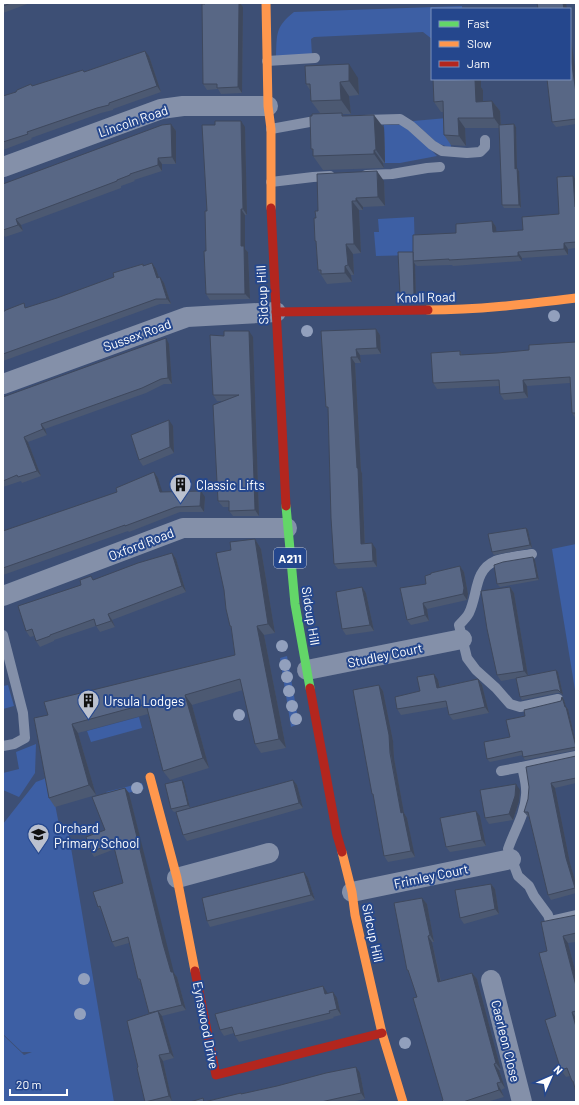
<svg xmlns="http://www.w3.org/2000/svg" width="579" height="1105" viewBox="0 0 579 1105" font-family="Barlow,sans-serif">
<rect width="100%" height="100%" fill="#3d4f75"/>
<g fill="#3d5fa4">
<path d="M 462,6 L 462,9 L 432,9 L 432,39 L 423,32 L 314,37 L 311,39 L 312,55 L 276,57 C 277,34 275,27 294,12 Z"/>
<path d="M 447,118 L 450,128 L 451,148 L 437,143 L 413,121 Z"/>
<path d="M 384,125 L 402,125 L 412,130 L 437,156 L 400,163 L 385,163 Z"/>
<path d="M 414,217 L 415,255 L 376,256 L 374,232 L 379,232 L 378,219 Z"/>
<path d="M 576,544 L 576,696 L 552,549 Z"/>
<path d="M 287,656 L 299,724 L 291,727 L 280,658 Z"/>
<path d="M 8,685 L 14,706 L 3,709 L 3,686 Z"/>
<path d="M 139,717 L 142,728 L 91,742 L 87,731 Z"/>
<path d="M 36,744 L 35,773 L 19,797 L 3,790 L 3,773 L 19,769 L 16,752 Z"/>
<path d="M 49,773 L 59,825 L 67,824 L 114,1102 L 3,1102 L 3,1035 L 24,1055 L 32,1052 L 22,1052 L 3,1034 L 3,824 L 36,782 L 44,779 Z"/>
<path d="M 142,783 L 144,789 L 111,797 L 106,792 Z"/>
</g>
<g fill="none" stroke-linecap="round" stroke-linejoin="round">
<g stroke="#8490a9" stroke-width="10">
<path d="M 267,61 L 315,58"/>
<path d="M 364,120 L 400,119 L 411,126 L 432,145 L 442,151 L 467,153 L 480,152 L 485,147 L 485,140"/>
<path d="M 271,129 L 315,121 L 324,121"/>
<path d="M 366,175 L 392,174 L 427,168 L 440,167"/>
<path d="M 271,182 L 313,177 L 330,176"/>
<path d="M 532,554 C 520,556 506,557 495,561 C 474,570 478,595 469,613 C 467,617 463,621 459,625 L 467,658 L 476,670 L 496,688 L 510,704 L 520,707 L 558,699"/>
<path d="M 3,635 L 23,713 L 25,738 L 14,744 L 3,746"/>
<path d="M 576,756 L 522,767 C 524,776 527,786 526,795 C 525,815 514,831 508,849 L 518,876 L 529,886 L 534,896 L 548,915 L 550,921 L 576,915"/>
<path d="M 501,771 L 522,767"/>
</g>
<g stroke="#8490a9" stroke-width="20">
<path d="M 3,167 L 161,109 L 183,106 L 268,106"/>
<path d="M 3,384 L 187,317 L 276,312"/>
<path d="M 3,596 L 183,528 L 287,528"/>
<path d="M 307,670 L 462,639"/>
<path d="M 177,878 L 269,853"/>
<path d="M 352,892 L 511,859"/>
<path d="M 491,980 L 522,1102"/>
</g>
<path stroke="#63d668" stroke-width="9" d="M 286,506 L 295,604 L 310,688"/>
<g stroke="#ff974d" stroke-width="9">
<path d="M 266,3 L 268,106 L 271,129 L 271,208"/>
<path d="M 428,310 C 477,310 527,304 576,298"/>
<path d="M 150,777 L 177,878 L 195,971"/>
<path d="M 342,852 L 352,892 L 355,915 L 382,1033 L 403,1102"/>
</g>
<g stroke="#b3261e" stroke-width="9">
<path d="M 271,208 L 286,506"/>
<path d="M 276,312 L 428,310"/>
<path d="M 310,688 L 337,835 L 342,852"/>
<path d="M 195,971 L 216,1075 L 382,1033"/>
</g>
</g>
<g fill="#92a0bd">
<circle cx="554" cy="316" r="6"/>
<circle cx="307" cy="331" r="6"/>
<circle cx="282" cy="646" r="6"/>
<circle cx="285" cy="665" r="6"/>
<circle cx="287" cy="677" r="6"/>
<circle cx="289" cy="691" r="6"/>
<circle cx="292" cy="706" r="6"/>
<circle cx="239" cy="715" r="6"/>
<circle cx="296" cy="719" r="6"/>
<circle cx="137" cy="788" r="6"/>
<circle cx="84" cy="979" r="6"/>
<circle cx="80" cy="1014" r="6"/>
<circle cx="405" cy="1043" r="6"/>
</g>
<g fill="#4c5972">
<path d="M 3,3 L 30,3 L 3,13 Z"/>
<path d="M 205,3 L 240,3 L 243,7 L 242,93 L 221,94 L 218,89 L 207,90 L 203,84 Z"/>
<path d="M 149,56 L 161,92 L 113,109 L 113,110 L 101,113 L 31,138 L 32,139 L 3,150 L 3,96 L 83,70 L 84,72 Z"/>
<path d="M 576,74 L 576,124 L 556,127 L 552,122 Z"/>
<path d="M 358,78 L 359,95 L 349,96 L 351,114 L 342,114 L 344,116 L 384,128 L 385,163 L 383,163 L 384,168 L 323,170 L 313,156 L 313,151 L 311,149 L 312,116 L 320,113 L 311,101 L 310,90 L 306,84 Z"/>
<path d="M 433,79 L 481,79 L 481,87 L 483,90 L 483,101 L 492,101 L 500,111 L 501,125 L 514,124 L 516,127 L 517,169 L 519,171 L 521,208 L 504,208 L 502,205 L 499,128 L 465,128 L 466,146 L 451,145 L 444,135 L 443,112 L 441,112 L 434,102 Z"/>
<path d="M 171,124 L 176,131 L 176,164 L 162,164 L 162,171 L 134,180 L 135,181 L 121,186 L 121,188 L 21,225 L 23,231 L 5,237 L 3,234 L 3,184 Z"/>
<path d="M 245,127 L 247,215 L 245,215 L 245,249 L 248,252 L 250,299 L 210,300 L 206,294 L 206,251 Z"/>
<path d="M 576,180 L 576,248 L 568,249 L 568,255 L 522,258 L 522,261 L 453,266 L 452,265 L 417,266 L 415,264 L 416,298 L 402,298 L 400,295 L 413,252 L 456,233 L 492,221 L 496,227 L 496,232 L 523,230 L 559,214 Z"/>
<path d="M 384,181 L 385,206 L 363,207 L 363,210 L 359,210 L 361,253 L 353,254 L 354,275 L 351,275 L 352,282 L 327,284 L 318,270 L 316,243 L 315,241 L 318,211 Z"/>
<path d="M 144,266 L 156,269 L 159,277 L 160,277 L 164,283 L 171,304 L 160,304 L 3,361 L 3,312 L 27,308 L 57,298 Z"/>
<path d="M 376,329 L 380,335 L 381,354 L 360,355 L 361,363 L 355,363 L 361,471 L 362,473 L 365,544 L 376,549 L 377,567 L 338,569 L 334,564 L 328,409 L 326,407 L 321,331 Z"/>
<path d="M 253,337 L 259,516 L 233,516 L 229,511 L 229,507 L 223,507 L 218,501 L 224,401 L 217,401 L 213,395 Z"/>
<path d="M 576,342 L 576,419 L 572,413 L 570,383 L 527,386 L 528,398 L 504,400 L 500,394 L 500,386 L 437,389 L 433,383 L 460,351 L 462,355 L 497,353 L 529,350 Z"/>
<path d="M 169,344 L 172,384 L 164,384 L 146,393 L 45,429 L 47,435 L 28,442 L 41,476 L 22,483 L 21,481 L 3,487 L 3,397 Z"/>
<path d="M 173,426 L 174,453 L 143,466 L 139,460 Z"/>
<path d="M 154,472 L 158,478 L 162,492 L 205,497 L 204,512 L 180,512 L 129,532 L 128,531 L 3,575 L 3,531 L 117,492 Z"/>
<path d="M 528,530 L 532,548 L 494,555 L 492,552 Z"/>
<path d="M 255,539 L 261,549 L 275,633 L 264,635 L 286,748 L 261,753 L 255,744 L 243,690 L 192,705 L 209,768 L 170,780 L 163,771 L 148,714 L 78,733 L 96,795 L 55,807 L 49,798 L 48,715 L 235,655 L 231,629 L 230,626 L 231,550 Z"/>
<path d="M 172,553 L 176,559 L 186,592 L 112,620 L 115,627 L 100,632 L 96,626 L 54,640 L 54,641 L 40,647 L 36,641 L 34,636 L 30,637 L 26,631 L 81,585 Z"/>
<path d="M 535,560 L 539,580 L 500,587 L 497,584 Z"/>
<path d="M 460,566 L 464,572 L 468,594 L 467,600 L 427,609 L 429,621 L 411,625 L 407,620 L 431,574 Z"/>
<path d="M 362,587 L 366,593 L 374,631 L 346,635 L 342,629 Z"/>
<path d="M 510,587 L 514,593 L 528,676 L 558,672 L 563,695 L 560,693 L 557,693 L 522,700 L 520,697 L 518,678 L 501,681 L 497,675 Z"/>
<path d="M 478,679 L 482,685 L 489,713 L 453,720 L 449,715 L 447,707 L 401,715 L 397,709 L 420,691 L 438,680 L 440,687 Z"/>
<path d="M 379,685 L 383,691 L 393,741 L 394,758 L 404,813 L 407,818 L 415,857 L 388,862 L 384,856 L 374,798 L 372,794 Z"/>
<path d="M 562,697 L 564,700 L 566,707 L 568,709 L 576,743 L 576,750 L 525,760 L 523,757 L 523,755 L 490,762 L 487,759 L 510,737 L 525,716 L 557,702 L 561,701 Z"/>
<path d="M 576,756 L 576,783 L 555,788 L 570,863 L 576,884 L 576,893 L 551,900 L 548,895 L 529,817 L 528,817 L 524,812 Z"/>
<path d="M 293,780 L 297,785 L 303,808 L 187,841 L 183,835 Z"/>
<path d="M 184,783 L 190,808 L 174,812 L 171,809 Z"/>
<path d="M 125,788 L 129,793 L 173,972 L 177,977 L 186,1010 L 162,1016 L 174,1058 L 163,1061 L 172,1101 L 169,1102 L 145,1102 L 138,1067 L 149,1014 L 141,983 L 138,979 L 129,943 L 115,947 L 112,942 L 102,912 L 98,907 L 123,883 L 115,849 L 94,857 L 91,852 L 105,830 Z"/>
<path d="M 520,790 L 519,801 L 513,820 L 489,824 L 485,818 Z"/>
<path d="M 480,816 L 486,846 L 450,852 L 446,847 Z"/>
<path d="M 304,872 L 308,878 L 315,900 L 210,927 L 207,921 Z"/>
<path d="M 491,884 L 495,889 L 499,914 L 464,924 L 460,918 Z"/>
<path d="M 422,898 L 427,904 L 434,942 L 432,942 L 441,981 L 472,973 L 477,979 L 501,1070 L 499,1070 L 505,1088 L 501,1090 L 504,1097 L 487,1102 L 442,1102 L 443,1100 L 417,997 L 410,974 L 407,970 Z"/>
<path d="M 576,915 L 576,942 L 568,943 L 576,974 L 576,1092 L 574,1084 L 572,1081 L 570,1076 L 566,1077 L 561,1070 L 556,1016 L 547,951 Z"/>
<path d="M 323,986 L 327,993 L 337,998 L 341,1015 L 333,1017 L 334,1018 L 239,1042 L 235,1036 L 234,1033 L 224,1036 L 220,1030 Z"/>
<path d="M 360,1073 L 365,1099 L 351,1102 L 190,1102 L 205,1101 L 242,1094 Z"/>
</g>
<g fill="#3e485d">
<path d="M 239,3 L 240,3 L 243,7 L 242,93 L 238,87 Z"/>
<path d="M 563,3 L 566,3 L 567,9 L 564,9 Z"/>
<path d="M 570,32 L 576,74 L 576,93 L 570,51 Z"/>
<path d="M 145,51 L 149,56 L 161,92 L 157,86 Z"/>
<path d="M 349,64 L 358,78 L 359,95 L 349,81 Z"/>
<path d="M 474,79 L 481,79 L 481,87 L 483,90 L 483,112 L 476,102 Z"/>
<path d="M 340,82 L 349,96 L 351,114 L 341,100 Z"/>
<path d="M 492,101 L 500,111 L 501,128 L 494,118 Z"/>
<path d="M 374,115 L 384,128 L 385,163 L 376,150 Z"/>
<path d="M 458,118 L 465,128 L 466,146 L 459,136 Z"/>
<path d="M 241,121 L 245,127 L 247,215 L 243,209 Z"/>
<path d="M 171,124 L 176,131 L 176,164 L 172,157 Z"/>
<path d="M 514,124 L 516,127 L 517,169 L 519,171 L 521,208 L 519,205 L 515,169 Z"/>
<path d="M 374,150 L 383,163 L 384,168 L 374,154 Z"/>
<path d="M 158,158 L 162,164 L 162,171 L 158,165 Z"/>
<path d="M 377,171 L 384,181 L 385,206 L 378,197 Z"/>
<path d="M 573,176 L 576,180 L 576,209 L 575,207 Z"/>
<path d="M 356,198 L 363,207 L 363,210 L 356,201 Z"/>
<path d="M 352,201 L 359,210 L 361,253 L 354,244 Z"/>
<path d="M 241,209 L 245,215 L 245,249 L 248,252 L 250,299 L 245,294 L 241,246 Z"/>
<path d="M 16,219 L 21,225 L 23,231 L 18,225 Z"/>
<path d="M 492,221 L 496,227 L 497,238 L 493,232 Z"/>
<path d="M 564,243 L 568,249 L 568,255 L 564,249 Z"/>
<path d="M 346,244 L 353,254 L 354,275 L 348,265 Z"/>
<path d="M 518,252 L 522,258 L 522,261 L 518,256 Z"/>
<path d="M 413,261 L 415,264 L 416,298 L 414,295 Z"/>
<path d="M 152,263 L 156,269 L 161,283 L 157,278 Z"/>
<path d="M 345,266 L 351,275 L 352,282 L 345,273 Z"/>
<path d="M 160,277 L 164,283 L 171,304 L 167,299 Z"/>
<path d="M 376,329 L 380,335 L 381,354 L 377,348 Z"/>
<path d="M 249,331 L 253,337 L 259,516 L 255,510 Z"/>
<path d="M 166,338 L 169,344 L 172,384 L 168,378 Z"/>
<path d="M 356,349 L 360,355 L 361,363 L 357,357 Z"/>
<path d="M 351,357 L 355,363 L 361,471 L 362,473 L 365,550 L 361,544 Z"/>
<path d="M 523,380 L 527,386 L 528,398 L 524,392 Z"/>
<path d="M 169,420 L 173,426 L 174,453 L 170,447 Z"/>
<path d="M 41,424 L 45,429 L 47,435 L 43,429 Z"/>
<path d="M 24,437 L 28,442 L 41,476 L 37,471 Z"/>
<path d="M 154,472 L 158,478 L 164,497 L 160,492 Z"/>
<path d="M 201,491 L 205,497 L 204,512 L 200,506 Z"/>
<path d="M 526,528 L 528,530 L 532,548 L 530,545 Z"/>
<path d="M 255,539 L 261,549 L 275,633 L 268,624 Z"/>
<path d="M 372,543 L 376,549 L 377,567 L 373,561 Z"/>
<path d="M 172,553 L 176,559 L 186,592 L 182,586 Z"/>
<path d="M 533,557 L 535,560 L 539,580 L 537,578 Z"/>
<path d="M 460,566 L 464,572 L 468,594 L 467,600 L 463,594 Z"/>
<path d="M 362,587 L 366,593 L 374,631 L 370,625 Z"/>
<path d="M 510,587 L 514,593 L 528,676 L 524,671 Z"/>
<path d="M 423,603 L 427,609 L 429,621 L 425,615 Z"/>
<path d="M 108,614 L 112,620 L 115,627 L 111,621 Z"/>
<path d="M 257,626 L 264,635 L 286,748 L 279,739 Z"/>
<path d="M 556,670 L 558,672 L 563,695 L 561,693 Z"/>
<path d="M 434,674 L 438,680 L 441,693 L 437,688 Z"/>
<path d="M 478,679 L 482,685 L 489,713 L 485,707 Z"/>
<path d="M 379,685 L 383,691 L 393,741 L 394,758 L 404,813 L 407,818 L 415,857 L 411,851 L 401,813 Z"/>
<path d="M 185,695 L 192,705 L 209,768 L 203,758 Z"/>
<path d="M 562,697 L 564,700 L 567,710 L 565,707 Z"/>
<path d="M 566,707 L 568,709 L 576,743 L 576,747 Z"/>
<path d="M 72,724 L 78,733 L 96,795 L 89,785 Z"/>
<path d="M 182,780 L 184,783 L 190,808 L 188,805 Z"/>
<path d="M 293,780 L 297,785 L 303,808 L 299,803 Z"/>
<path d="M 551,783 L 555,788 L 570,863 L 576,884 L 576,889 L 575,888 L 566,858 Z"/>
<path d="M 516,784 L 520,790 L 519,801 L 513,820 L 509,814 Z"/>
<path d="M 125,788 L 129,793 L 175,977 L 171,972 L 163,944 Z"/>
<path d="M 476,811 L 480,816 L 486,846 L 482,840 Z"/>
<path d="M 304,872 L 308,878 L 315,900 L 311,895 Z"/>
<path d="M 491,884 L 495,889 L 499,914 L 495,909 Z"/>
<path d="M 422,898 L 427,904 L 434,942 L 430,935 Z"/>
<path d="M 428,936 L 432,942 L 442,989 L 438,982 Z"/>
<path d="M 563,936 L 568,943 L 576,974 L 576,986 Z"/>
<path d="M 173,972 L 177,977 L 186,1010 L 182,1005 Z"/>
<path d="M 472,973 L 477,979 L 501,1070 L 496,1063 Z"/>
<path d="M 323,986 L 327,992 L 329,999 L 325,994 Z"/>
<path d="M 333,992 L 337,998 L 341,1015 L 337,1009 Z"/>
<path d="M 158,1011 L 162,1016 L 174,1058 L 170,1053 Z"/>
<path d="M 572,1012 L 576,1018 L 576,1027 Z"/>
<path d="M 159,1055 L 163,1061 L 172,1101 L 169,1096 Z"/>
<path d="M 494,1064 L 499,1070 L 505,1088 L 501,1082 Z"/>
<path d="M 356,1067 L 360,1073 L 365,1099 L 361,1093 Z"/>
<path d="M 497,1083 L 501,1090 L 504,1097 L 499,1090 Z"/>
</g>
<g fill="#586785" stroke="#3e485d">
<path d="M 3,3 L 11,3 L 3,6 Z"/>
<path d="M 205,3 L 239,3 L 238,87 L 217,88 L 217,84 L 203,84 L 202,4 L 205,4 Z"/>
<path d="M 537,3 L 563,3 L 564,9 L 538,9 Z"/>
<path d="M 145,51 L 157,86 L 109,103 L 109,105 L 97,108 L 27,132 L 28,134 L 3,142 L 3,96 L 16,92 L 17,90 L 31,84 L 32,86 L 83,70 L 84,72 Z"/>
<path d="M 570,51 L 576,93 L 576,119 L 552,122 L 547,79 L 570,79 Z"/>
<path d="M 349,64 L 349,81 L 340,82 L 341,100 L 311,101 L 310,84 L 306,84 L 305,66 Z"/>
<path d="M 433,79 L 475,80 L 476,102 L 492,101 L 494,118 L 458,118 L 459,136 L 444,135 L 443,101 L 434,102 Z"/>
<path d="M 342,113 L 342,116 L 374,115 L 376,150 L 374,150 L 374,154 L 313,156 L 313,149 L 311,149 L 310,116 L 312,116 L 312,114 Z"/>
<path d="M 215,121 L 241,121 L 243,209 L 241,209 L 241,246 L 244,246 L 245,294 L 206,294 L 204,251 L 206,251 L 205,211 L 207,211 L 202,125 L 215,125 Z"/>
<path d="M 171,124 L 172,157 L 158,158 L 158,165 L 130,174 L 130,175 L 117,180 L 117,181 L 16,219 L 18,225 L 3,230 L 3,184 L 162,125 Z"/>
<path d="M 514,124 L 515,169 L 517,168 L 519,205 L 502,205 L 499,125 Z"/>
<path d="M 377,171 L 378,197 L 356,198 L 356,201 L 352,201 L 354,244 L 346,244 L 348,265 L 345,266 L 345,273 L 321,274 L 321,270 L 318,270 L 316,241 L 315,241 L 314,218 L 316,218 L 315,211 L 318,211 L 317,174 Z"/>
<path d="M 573,176 L 575,207 L 576,207 L 576,242 L 564,243 L 564,249 L 518,252 L 518,256 L 449,260 L 449,259 L 413,261 L 413,235 L 456,233 L 456,224 L 492,221 L 493,232 L 523,230 L 522,217 L 559,214 L 557,177 Z"/>
<path d="M 398,252 L 413,252 L 414,295 L 400,295 Z"/>
<path d="M 152,263 L 157,278 L 160,277 L 167,299 L 156,299 L 3,354 L 3,312 L 6,310 L 24,303 L 25,308 L 57,298 L 114,277 L 113,273 L 143,264 L 143,266 Z"/>
<path d="M 376,329 L 377,348 L 356,349 L 357,357 L 351,357 L 357,468 L 358,468 L 361,544 L 372,543 L 373,561 L 334,564 L 331,518 L 328,407 L 326,407 L 321,331 Z"/>
<path d="M 224,331 L 249,331 L 255,510 L 229,511 L 229,501 L 218,501 L 213,405 L 239,395 L 213,395 L 210,335 L 224,336 Z"/>
<path d="M 166,338 L 168,378 L 161,379 L 142,388 L 41,424 L 43,429 L 24,437 L 37,471 L 18,477 L 17,475 L 3,481 L 3,397 Z"/>
<path d="M 576,342 L 576,413 L 572,413 L 570,377 L 523,380 L 524,392 L 500,394 L 499,380 L 433,383 L 431,353 L 460,351 L 460,355 L 497,353 L 529,350 L 529,345 Z"/>
<path d="M 169,420 L 170,447 L 139,460 L 131,435 Z"/>
<path d="M 154,472 L 160,492 L 201,491 L 200,506 L 176,507 L 125,526 L 125,525 L 3,568 L 3,531 L 117,492 L 116,488 Z"/>
<path d="M 526,528 L 530,545 L 492,552 L 488,534 Z"/>
<path d="M 255,539 L 268,624 L 257,626 L 279,739 L 255,744 L 240,679 L 185,695 L 203,758 L 163,771 L 146,704 L 72,724 L 89,785 L 49,798 L 34,718 L 48,715 L 44,702 L 235,655 L 231,626 L 230,626 L 226,609 L 224,590 L 216,553 L 231,550 L 230,542 Z"/>
<path d="M 172,553 L 182,586 L 108,614 L 111,621 L 96,626 L 94,619 L 50,635 L 50,636 L 36,641 L 32,629 L 26,631 L 18,606 L 81,585 L 80,580 L 91,576 L 93,580 L 138,563 Z"/>
<path d="M 533,557 L 537,578 L 497,584 L 494,565 L 503,562 Z"/>
<path d="M 460,566 L 464,588 L 463,594 L 423,603 L 425,615 L 407,620 L 400,588 L 426,584 L 425,576 L 431,574 L 431,573 Z"/>
<path d="M 362,587 L 370,625 L 342,629 L 336,592 Z"/>
<path d="M 510,587 L 524,671 L 497,675 L 487,629 L 481,591 Z"/>
<path d="M 556,670 L 561,693 L 558,690 L 555,690 L 520,697 L 516,678 Z"/>
<path d="M 434,674 L 437,688 L 478,679 L 485,707 L 449,715 L 446,701 L 397,709 L 395,697 L 420,691 L 417,677 Z"/>
<path d="M 379,685 L 389,735 L 390,753 L 401,813 L 403,812 L 411,851 L 384,856 L 373,794 L 372,794 L 353,690 Z"/>
<path d="M 562,697 L 565,707 L 566,707 L 576,747 L 523,757 L 522,751 L 487,759 L 484,742 L 510,737 L 506,720 L 525,716 L 524,710 L 557,702 L 561,701 Z"/>
<path d="M 576,756 L 576,778 L 551,783 L 566,858 L 575,888 L 548,895 L 528,812 L 524,812 L 528,799 L 529,787 L 526,767 Z"/>
<path d="M 182,780 L 188,805 L 171,809 L 165,784 Z"/>
<path d="M 293,780 L 299,803 L 183,835 L 176,812 Z"/>
<path d="M 516,784 L 515,796 L 509,814 L 485,818 L 480,790 Z"/>
<path d="M 125,788 L 163,944 L 171,972 L 173,972 L 182,1005 L 149,1013 L 140,979 L 138,979 L 128,937 L 112,942 L 100,906 L 98,907 L 93,892 L 123,883 L 113,843 L 91,852 L 86,837 L 105,830 L 92,797 Z"/>
<path d="M 476,811 L 482,840 L 446,847 L 440,818 Z"/>
<path d="M 304,872 L 311,895 L 207,921 L 202,898 Z"/>
<path d="M 491,884 L 495,909 L 460,918 L 455,890 Z"/>
<path d="M 422,898 L 430,935 L 428,936 L 438,982 L 472,973 L 496,1063 L 494,1064 L 501,1082 L 497,1083 L 499,1090 L 463,1102 L 442,1102 L 442,1101 L 443,1100 L 413,998 L 417,997 L 408,970 L 407,970 L 394,903 Z"/>
<path d="M 576,915 L 576,933 L 563,936 L 576,986 L 576,1011 L 572,1012 L 576,1027 L 576,1092 L 573,1081 L 572,1081 L 567,1068 L 561,1070 L 545,1020 L 556,1016 L 539,953 L 547,951 L 541,922 Z"/>
<path d="M 323,986 L 325,994 L 333,992 L 337,1009 L 329,1011 L 330,1013 L 235,1036 L 232,1027 L 220,1030 L 215,1014 Z"/>
<path d="M 158,1011 L 170,1053 L 159,1055 L 169,1096 L 145,1102 L 137,1068 L 138,1067 L 127,1021 Z"/>
<path d="M 356,1067 L 361,1093 L 321,1102 L 190,1102 L 203,1098 L 204,1102 L 241,1093 L 241,1094 L 277,1086 L 326,1073 Z"/>
</g>
<defs>
<symbol id="building-pin" viewBox="-11 -11 22 30"><path d="M0 17L-7.5 6A9.5 9.5 0 1 1 7.5 6Z" fill="#bbc1cf" stroke="#25478d"/><path d="M-4-6H4V6H1V3H-1V6H-4ZM-2.5-4.3h1.7v1.8h-1.7ZM.8-4.3h1.7v1.8H.8ZM-2.5-1h1.7V.8h-1.7ZM.8-1h1.7V.8H.8Z" fill="#111"/></symbol>
<symbol id="school-pin" viewBox="-11 -11 22 30"><path d="M0 17L-7.5 6A9.5 9.5 0 1 1 7.5 6Z" fill="#bbc1cf" stroke="#25478d"/><path d="M0-5L7-2L0 1L-7-2ZM-4 1L0 2.5L4 1V4Q0 6-4 4Z" fill="#111"/></symbol>
</defs>
<g fill-rule="evenodd">
<use href="#building-pin" x="168" y="472" width="25" height="34"/>
<use href="#building-pin" x="76" y="688" width="25" height="34"/>
<use href="#school-pin" x="26" y="822" width="25" height="34"/>
</g>
<g text-anchor="middle" dominant-baseline="central" stroke-width="4" stroke-linejoin="round" paint-order="stroke">
<rect fill="#25478d" stroke="#bec8dd" stroke-width="1" x="274" y="548" width="32" height="20" rx="3"/>
<g font-size="12" font-weight="bold" fill="#fff">
<text x="290" y="558">A211</text>
</g>
<g font-size="13" fill="#fff" stroke="#25478d">
<text transform="translate(133 121) rotate(-19)">Lincoln Road</text>
<text transform="translate(262 295) rotate(-93)">Sidcup Hill</text>
<text transform="translate(426 297) rotate(-1)">Knoll Road</text>
<text transform="translate(137 335) rotate(-20)">Sussex Road</text>
<text transform="translate(141 544) rotate(-21)">Oxford Road</text>
<text transform="translate(311 616) rotate(81)">Sidcup Hill</text>
<text transform="translate(385 655) rotate(-12)">Studley Court</text>
<text transform="translate(431 876) rotate(-12)">Frimley Court</text>
<text transform="translate(373 933) rotate(78)">Sidcup Hill</text>
<text transform="translate(206 1025) rotate(79)">Eynswood Drive</text>
<text transform="translate(506 1041) rotate(76)">Caerleon Close</text>
</g>
<g font-size="13" fill="#fff" stroke="#25478d" text-anchor="start">
<text x="196" y="485">Classic Lifts</text>
<text x="104" y="701">Ursula Lodges</text>
<text x="54" y="828">Orchard<tspan x="54" dy="15">Primary School</tspan></text>
</g>
</g>
<rect width="579" height="1105" fill="none" stroke="#ffffff" stroke-width="8"/>
<rect x="431" y="8" width="140" height="72" fill="#25478d" stroke="#7c91bb"/>
<rect x="439" y="21" width="20" height="6" fill="#63d668" stroke="#7c91bb"/>
<text x="467" y="28" font-size="12" fill="#ffffff">Fast</text>
<rect x="439" y="41" width="20" height="6" fill="#ff974d" stroke="#7c91bb"/>
<text x="467" y="48" font-size="12" fill="#ffffff">Slow</text>
<rect x="439" y="61" width="20" height="6" fill="#b3261e" stroke="#7c91bb"/>
<text x="467" y="68" font-size="12" fill="#ffffff">Jam</text>
<g transform="translate(551 1077) rotate(45)" stroke="#25478d" stroke-width="3" paint-order="stroke">
<path d="M0-3L7 15L0 10L-7 15Z" fill="#ffffff"/>
<text y="-6" font-size="11" font-weight="bold" text-anchor="middle" fill="#ffffff">N</text>
</g>
<path d="M10 1089v6h57v-6" fill="none" stroke="#ffffff" stroke-width="2"/>
<text x="16" y="1089" font-size="12" fill="#ffffff" stroke="#25478d" stroke-width="3" paint-order="stroke">20 m</text>
</svg>
